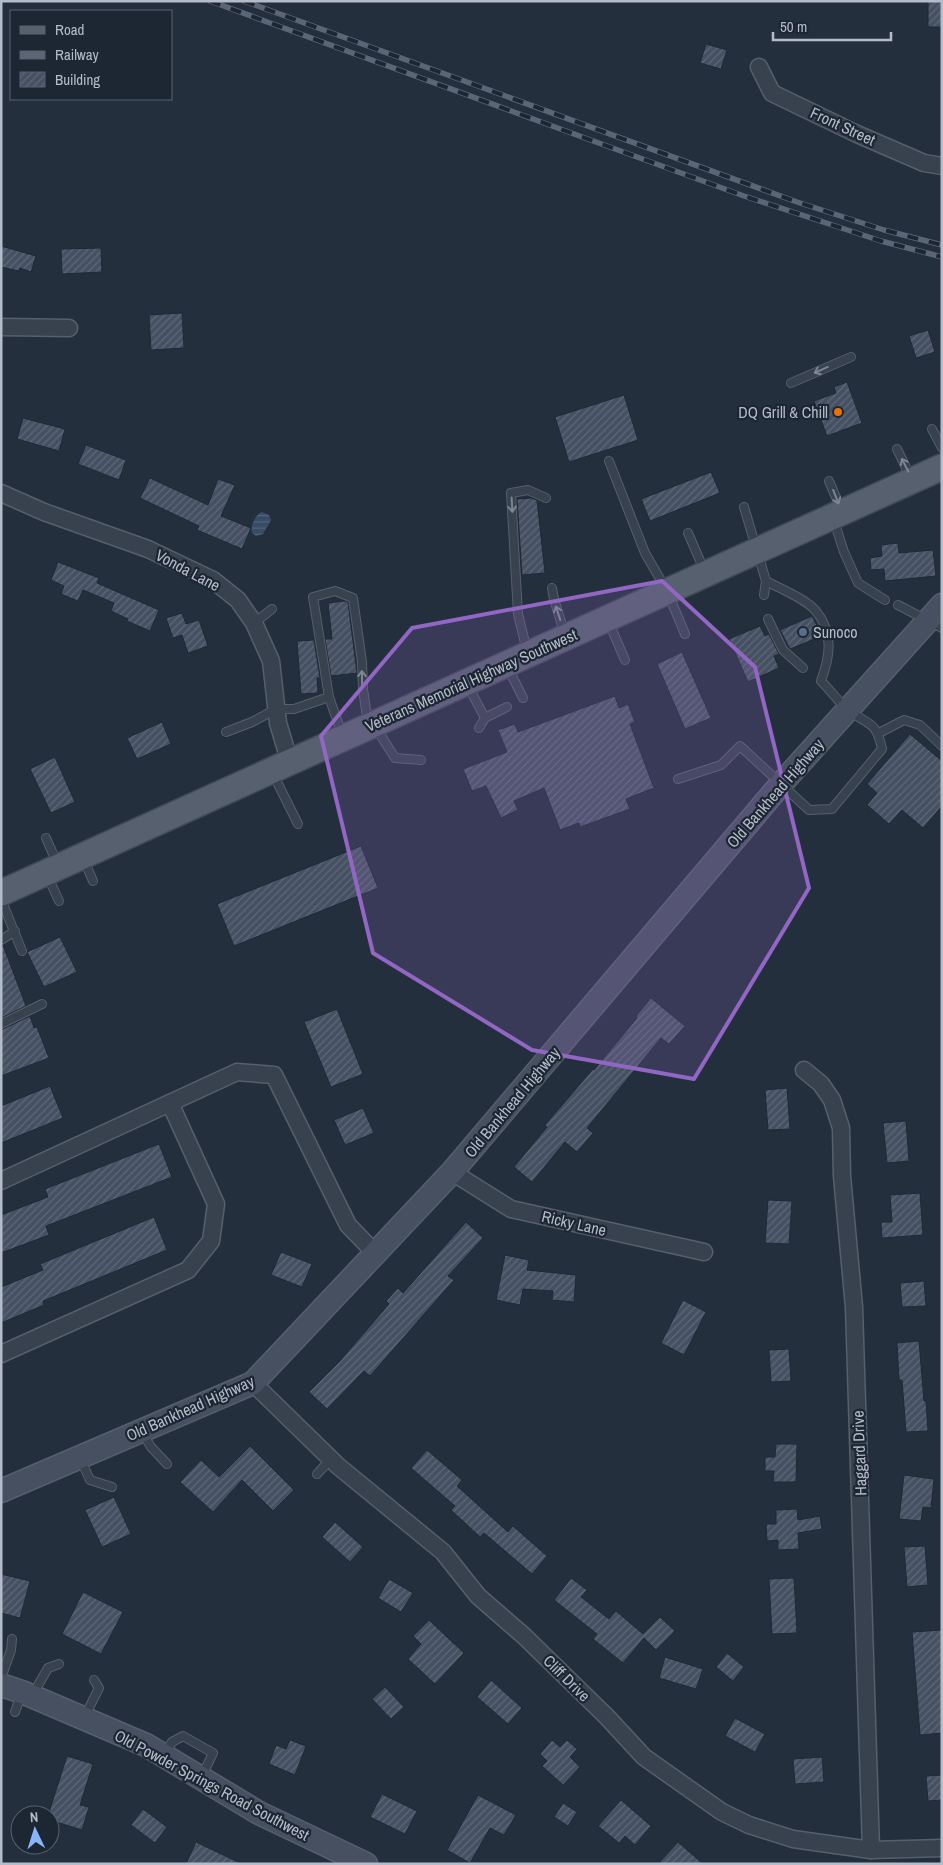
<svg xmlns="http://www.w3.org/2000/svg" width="943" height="1865" viewBox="0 0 943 1865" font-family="'Archivo Narrow',sans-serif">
<defs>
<pattern id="water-rules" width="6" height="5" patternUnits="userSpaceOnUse" patternTransform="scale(1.25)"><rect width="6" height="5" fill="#394c67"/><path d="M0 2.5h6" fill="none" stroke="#53647b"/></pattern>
<pattern id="building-hatch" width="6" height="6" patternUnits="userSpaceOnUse" patternTransform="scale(1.25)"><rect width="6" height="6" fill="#455162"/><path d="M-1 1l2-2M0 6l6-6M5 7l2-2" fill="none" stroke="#5d6877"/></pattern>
</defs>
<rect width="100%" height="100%" fill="#242f3e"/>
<path fill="url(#water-rules)" d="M 262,512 L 269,515 L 271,520 L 263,534 L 256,536 L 252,533 C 250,526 255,515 262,512 Z"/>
<g fill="url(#building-hatch)" stroke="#1f2835">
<rect x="928" y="1" width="14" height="26"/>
<path d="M 706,44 L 727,50 L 721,69 L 700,63 Z"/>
<path d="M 1,246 L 36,256 L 31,272 L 20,268 L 19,271 L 1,267 Z"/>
<path d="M 101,248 L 102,272 L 62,274 L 61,249 Z"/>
<path d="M 182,313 L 184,348 L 151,350 L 149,315 Z"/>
<path d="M 928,330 L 935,352 L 916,358 L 909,336 Z"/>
<path d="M 847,382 L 862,423 L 827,436 L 814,401 L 836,393 L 834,387 Z"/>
<path d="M 624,395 L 638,440 L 569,462 L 555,417 Z"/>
<path d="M 23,418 L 65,429 L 59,451 L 17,439 Z"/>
<path d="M 86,445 L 126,460 L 119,480 L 78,464 Z"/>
<path d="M 711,472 L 720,493 L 650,521 L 641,499 Z"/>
<path d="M 150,478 L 208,505 L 218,479 L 235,485 L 221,516 L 251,528 L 242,549 L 197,530 L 199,526 L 140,498 Z"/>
<path d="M 531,498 L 537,500 L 545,573 L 522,575 L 517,499 Z"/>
<path d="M 898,543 L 899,553 L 933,550 L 936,576 L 885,581 L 884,569 L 871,570 L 870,558 L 882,556 L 881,545 Z"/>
<path d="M 58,562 L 99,578 L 97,583 L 159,610 L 150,631 L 127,621 L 128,619 L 111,611 L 114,603 L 83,590 L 78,601 L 61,594 L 64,586 L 51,580 Z"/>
<path d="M 345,601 L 348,602 L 357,673 L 331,676 L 325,639 L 332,639 L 328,603 Z"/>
<path d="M 182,613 L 186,624 L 199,620 L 208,646 L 188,653 L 182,635 L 173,638 L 166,618 Z"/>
<path d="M 812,616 L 822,636 L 790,649 L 780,630 Z"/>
<path d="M 760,626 L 765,636 L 769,634 L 779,654 L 774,656 L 779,668 L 748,682 L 729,639 Z"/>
<path d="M 314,640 L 320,678 L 317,678 L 318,693 L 301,694 L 297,641 Z"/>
<path d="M 682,652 L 711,718 L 685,729 L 657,664 Z"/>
<path d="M 615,696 L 619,708 L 628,704 L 635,722 L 630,724 L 654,788 L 626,799 L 630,809 L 580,827 L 579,823 L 560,830 L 544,788 L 514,801 L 518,810 L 501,818 L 486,786 L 472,791 L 463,769 L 507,752 L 498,730 L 515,724 L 518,732 Z"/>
<path d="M 162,722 L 171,744 L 137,759 L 127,738 Z"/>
<path d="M 910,734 L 942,761 L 942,806 L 923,828 L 902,810 L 889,824 L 867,805 L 877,793 L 867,784 Z"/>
<path d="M 55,757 L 75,802 L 51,813 L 30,769 Z"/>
<path d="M 361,846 L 378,888 L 234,946 L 217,904 Z"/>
<path d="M 60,937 L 77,972 L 44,987 L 27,952 Z"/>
<path d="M 3,945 L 26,1006 L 1,1018 L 1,946 Z"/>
<path d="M 651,998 L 685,1026 L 669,1044 L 661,1038 L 587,1128 L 593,1133 L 577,1152 L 565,1142 L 532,1182 L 514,1167 L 547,1127 L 545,1125 L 593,1069 L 594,1070 L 637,1018 L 636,1016 Z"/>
<path d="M 337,1009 L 363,1074 L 331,1087 L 304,1022 Z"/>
<path d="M 30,1016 L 34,1028 L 37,1027 L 49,1058 L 1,1076 L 1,1030 Z"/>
<path d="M 50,1086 L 63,1118 L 1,1143 L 1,1106 Z"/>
<path d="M 787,1088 L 790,1129 L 768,1130 L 765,1090 Z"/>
<path d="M 363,1108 L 374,1133 L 345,1145 L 334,1120 Z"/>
<path d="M 906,1121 L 909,1161 L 887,1163 L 883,1123 Z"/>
<path d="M 159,1144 L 172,1177 L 46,1226 L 49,1235 L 1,1253 L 1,1215 L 48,1197 L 45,1189 Z"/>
<path d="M 920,1193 L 923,1235 L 882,1238 L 881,1222 L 892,1222 L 890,1195 Z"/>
<path d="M 768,1200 L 792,1201 L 789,1244 L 765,1243 Z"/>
<path d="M 154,1217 L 167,1250 L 43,1301 L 44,1305 L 1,1323 L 1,1287 L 43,1270 L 40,1264 Z"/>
<path d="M 466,1222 L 483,1238 L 448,1276 L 454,1280 L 370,1376 L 364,1371 L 327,1409 L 309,1392 L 339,1362 L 389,1304 L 386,1301 L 398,1288 L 403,1293 Z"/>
<path d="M 281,1252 L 312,1264 L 302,1287 L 271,1275 Z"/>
<path d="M 505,1255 L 529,1260 L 527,1270 L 576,1275 L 574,1302 L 552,1300 L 553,1291 L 523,1289 L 520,1305 L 496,1300 Z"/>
<path d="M 924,1281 L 926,1306 L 902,1307 L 900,1283 Z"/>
<path d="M 683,1300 L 706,1312 L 684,1355 L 661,1343 Z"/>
<path d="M 919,1341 L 924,1401 L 926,1401 L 928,1431 L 906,1432 L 902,1380 L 899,1380 L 897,1343 Z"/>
<path d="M 789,1349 L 791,1381 L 771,1382 L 769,1350 Z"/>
<path d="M 776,1444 L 797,1444 L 796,1482 L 773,1482 L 774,1471 L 765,1471 L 765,1457 L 775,1457 Z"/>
<path d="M 250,1446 L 294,1490 L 273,1511 L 242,1480 L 213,1512 L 180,1482 L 201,1460 L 219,1477 Z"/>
<path d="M 427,1450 L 462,1480 L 457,1486 L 508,1532 L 513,1526 L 547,1556 L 532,1574 L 484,1533 L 480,1537 L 451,1510 L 455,1506 L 411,1468 Z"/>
<path d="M 904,1475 L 934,1479 L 931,1508 L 923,1507 L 921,1521 L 899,1519 Z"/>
<path d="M 114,1497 L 131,1534 L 102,1547 L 85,1510 Z"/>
<path d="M 797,1509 L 798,1520 L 820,1516 L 822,1529 L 798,1533 L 799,1549 L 778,1550 L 778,1540 L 767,1541 L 766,1524 L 776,1524 L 776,1510 Z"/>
<path d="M 335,1522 L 363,1547 L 350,1562 L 322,1537 Z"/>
<path d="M 925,1546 L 928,1585 L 907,1587 L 904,1547 Z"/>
<path d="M 1,1574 L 30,1581 L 20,1618 L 1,1613 Z"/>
<path d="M 571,1578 L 587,1590 L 581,1597 L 609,1619 L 616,1611 L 643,1634 L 660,1617 L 675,1631 L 656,1650 L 644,1638 L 623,1663 L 593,1639 L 597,1634 L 554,1600 Z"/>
<path d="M 794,1578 L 797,1633 L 772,1634 L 769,1579 Z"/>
<path d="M 389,1579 L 413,1593 L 401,1612 L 378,1598 Z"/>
<path d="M 83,1592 L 123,1612 L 101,1654 L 62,1634 Z"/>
<path d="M 429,1620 L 464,1653 L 435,1684 L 408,1659 L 421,1644 L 413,1636 Z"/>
<path d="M 942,1630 L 942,1733 L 920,1735 L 912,1632 Z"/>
<path d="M 727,1653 L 744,1667 L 733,1681 L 716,1667 Z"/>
<path d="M 665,1657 L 703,1669 L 696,1689 L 659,1678 Z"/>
<path d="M 491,1680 L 522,1708 L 508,1724 L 477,1697 Z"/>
<path d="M 385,1687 L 404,1707 L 391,1719 L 372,1699 Z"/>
<path d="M 735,1718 L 765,1734 L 755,1752 L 725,1736 Z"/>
<path d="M 290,1740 L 306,1746 L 295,1775 L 269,1764 L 276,1745 L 286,1749 Z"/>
<path d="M 552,1740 L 560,1747 L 567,1740 L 577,1749 L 570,1757 L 580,1767 L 563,1785 L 542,1766 L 547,1761 L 540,1754 Z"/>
<path d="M 67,1756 L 93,1764 L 80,1805 L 89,1807 L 82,1830 L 50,1820 L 50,1809 Z"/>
<path d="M 822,1757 L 824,1782 L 795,1784 L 793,1759 Z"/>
<path d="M 942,1775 L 942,1800 L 928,1801 L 926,1776 Z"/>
<path d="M 382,1794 L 417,1811 L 405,1834 L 370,1817 Z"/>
<path d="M 478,1795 L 516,1815 L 504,1835 L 490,1828 L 470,1863 L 447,1850 Z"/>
<path d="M 621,1800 L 651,1826 L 635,1845 L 625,1836 L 619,1843 L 598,1826 Z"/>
<path d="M 563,1803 L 577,1812 L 568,1826 L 554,1817 Z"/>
<path d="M 143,1809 L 167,1827 L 155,1843 L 131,1825 Z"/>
<path d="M 196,1842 L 242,1864 L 186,1864 Z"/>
<path d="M 678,1842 L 703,1864 L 658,1864 Z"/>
</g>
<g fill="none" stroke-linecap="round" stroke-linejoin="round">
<defs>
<g id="lane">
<path d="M 791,383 L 851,357"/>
<path d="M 932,429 L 942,448"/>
<path d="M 897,449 L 911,478"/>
<path d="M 609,461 L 645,553 L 667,591 L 685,634"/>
<path d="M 829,481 L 841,509"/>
<path d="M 744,507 L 766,581 L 764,595"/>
<path d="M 834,521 L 844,552 L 858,583 L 885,600"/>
<path d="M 688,533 L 705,572"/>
<path d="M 552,588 L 554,599 L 565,635"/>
<path d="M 898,605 L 942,628"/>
<path d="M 768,619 L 783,650 L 803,668"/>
<path d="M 254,623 L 272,609"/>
<path d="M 609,623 L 625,660"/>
<path d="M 527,651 L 518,614 L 511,493 L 528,490 L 546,498"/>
<path d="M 507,666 L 523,698"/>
<path d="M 467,684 L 485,718"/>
<path d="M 329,697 L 313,597 L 335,591 L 353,598 L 362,662 L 363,689 L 368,724"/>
<path d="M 376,728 L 395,758 L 421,760"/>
<path d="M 479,728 L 485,718 L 507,707"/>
<path d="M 226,732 L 252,722 L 276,709 L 294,709 L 329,697 L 342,734"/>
<path d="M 879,733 L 904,720 L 920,725 L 942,746"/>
<path d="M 273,774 L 298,824"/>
<path d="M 678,779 L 721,765 L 740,746 L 809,810 L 832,809 L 882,749 C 876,720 869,726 848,710 C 839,702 830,690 821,681 C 830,657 834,633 816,611 C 806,599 781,589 766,581"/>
<path d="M 46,838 L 57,863"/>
<path d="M 83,858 L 93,881"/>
<path d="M 47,875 L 59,901"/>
<path d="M 1,899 L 22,951"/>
<path d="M 1,940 L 15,931"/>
<path d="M 1,1024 L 42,1004"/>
<path d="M 142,1432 L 151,1447 L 167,1464"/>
<path d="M 81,1460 L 90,1480 L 112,1487"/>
<path d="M 317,1474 L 331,1459"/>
<path d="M 1,1678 L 11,1650 L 12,1639"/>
<path d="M 33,1694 L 48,1668 L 59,1664"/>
<path d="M 15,1712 L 21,1695"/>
<path d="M 85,1716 L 99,1688 L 94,1680"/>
<path d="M 165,1753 L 172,1742 L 183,1736 L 213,1753 L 202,1776"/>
</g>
<g id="street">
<path d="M 759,67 L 772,93 L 857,134 L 924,163 L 942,166"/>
<path d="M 1,327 L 69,328"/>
<path d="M 1,493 L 44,512 L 148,549 L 213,580 L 238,600 L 254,623 L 271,661 L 278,723 L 290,763"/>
<path d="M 804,1070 L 821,1084 L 832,1100 L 841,1128 L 842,1176 L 854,1307 L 871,1850"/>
<path d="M 452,1172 L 511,1209 L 704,1252"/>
<path d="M 1,1181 L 237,1072 L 274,1075 L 348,1225 L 376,1254"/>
<path d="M 1,1354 L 188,1270 L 211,1241 L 216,1204 L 170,1103"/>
<path d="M 253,1383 L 338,1466 L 443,1552 L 478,1596 L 524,1636 L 607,1717 L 644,1757 L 722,1812 L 749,1825 L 793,1839 L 871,1850 L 942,1848"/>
</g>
<g id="secondary">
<path d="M 1,1491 L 253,1383 L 452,1172 L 781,784 L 942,605"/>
<path d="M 1,1685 L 22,1692 L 146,1745 L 259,1813 L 366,1864"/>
</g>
<path id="primary" d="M 1,893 L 942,467"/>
</defs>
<use href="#lane" stroke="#565f6c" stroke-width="10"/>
<use href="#street" stroke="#565f6c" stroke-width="19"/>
<use href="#secondary" stroke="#565f6c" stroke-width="25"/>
<use href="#primary" stroke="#414a57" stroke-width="28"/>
<use href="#lane" stroke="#38414e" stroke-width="8"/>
<use href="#street" stroke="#38414e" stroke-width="16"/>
<use href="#secondary" stroke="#465061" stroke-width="22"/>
<use href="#primary" stroke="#56606e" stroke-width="25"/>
<defs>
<g id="rail">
<path d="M 210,1 L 744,196 L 881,241 L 942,257"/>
<path d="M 244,1 L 797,202 L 884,230 L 942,245"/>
</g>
</defs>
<use href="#rail" stroke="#5a6575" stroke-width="5.5"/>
<use href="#rail" stroke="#1d2633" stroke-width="4" stroke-dasharray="11" stroke-linecap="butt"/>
</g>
<defs><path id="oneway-shaft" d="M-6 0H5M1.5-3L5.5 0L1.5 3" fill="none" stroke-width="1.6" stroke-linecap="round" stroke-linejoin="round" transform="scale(1.25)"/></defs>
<g stroke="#7c8592">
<use href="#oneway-shaft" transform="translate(821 370) rotate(156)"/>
<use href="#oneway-shaft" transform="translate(905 465) rotate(-117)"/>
<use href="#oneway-shaft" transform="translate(836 497) rotate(68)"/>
<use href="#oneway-shaft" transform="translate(512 505) rotate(87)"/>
<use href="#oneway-shaft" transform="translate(558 613) rotate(-108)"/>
<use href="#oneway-shaft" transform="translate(362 678) rotate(-91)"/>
</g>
<path fill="#9266c3" fill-opacity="0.2" stroke="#9266c3" stroke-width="4" stroke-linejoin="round" d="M 662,581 L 755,667 L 809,888 L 694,1079 L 532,1050 L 373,953 L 321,736 L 412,628 Z"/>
<circle fill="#e8710a" stroke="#1d2633" stroke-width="2" cx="838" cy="412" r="5"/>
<circle fill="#5c6f8a" stroke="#1d2633" stroke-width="2" cx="803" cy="632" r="5"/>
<g text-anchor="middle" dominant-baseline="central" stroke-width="4.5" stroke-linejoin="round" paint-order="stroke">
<g font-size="16" fill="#b4bcc9" stroke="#1d2633">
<text transform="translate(843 126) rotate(25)">Front Street</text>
<text transform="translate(188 570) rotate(28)">Vonda Lane</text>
<text transform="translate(471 680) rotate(-24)">Veterans Memorial Highway Southwest</text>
<text transform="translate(775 793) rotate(-49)">Old Bankhead Highway</text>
<text transform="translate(512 1102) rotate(-50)">Old Bankhead Highway</text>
<text transform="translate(574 1223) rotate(13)">Ricky Lane</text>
<text transform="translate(190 1408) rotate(-24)">Old Bankhead Highway</text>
<text transform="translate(859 1453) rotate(-92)">Haggard Drive</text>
<text transform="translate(567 1678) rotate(45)">Cliff Drive</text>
<text transform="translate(212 1785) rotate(28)">Old Powder Springs Road Southwest</text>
</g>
<g font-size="16" fill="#b4bcc9" stroke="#1d2633" text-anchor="end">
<text x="828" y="412">DQ Grill &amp; Chill</text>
<text x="813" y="632" text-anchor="start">Sunoco</text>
</g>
</g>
<rect width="943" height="1865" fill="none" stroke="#b4bcc9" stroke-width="5"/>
<rect x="10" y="10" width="162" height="90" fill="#1d2633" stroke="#59626f"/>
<rect x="20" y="26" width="25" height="8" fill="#56606e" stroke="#59626f"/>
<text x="55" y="35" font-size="15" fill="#b4bcc9">Road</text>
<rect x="20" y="51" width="25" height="8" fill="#5a6575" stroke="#59626f"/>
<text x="55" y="60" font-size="15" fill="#b4bcc9">Railway</text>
<rect x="20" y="72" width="25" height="15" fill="url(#building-hatch)" stroke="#59626f"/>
<text x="55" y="85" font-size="15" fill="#b4bcc9">Building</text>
<g transform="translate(35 1830) rotate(356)"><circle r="24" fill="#1d2633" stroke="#59626f"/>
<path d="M0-4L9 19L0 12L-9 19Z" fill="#8ab4f8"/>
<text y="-8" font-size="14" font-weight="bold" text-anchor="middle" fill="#b4bcc9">N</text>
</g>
<path d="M773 32v8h118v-8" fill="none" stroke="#b4bcc9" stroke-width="2.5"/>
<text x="780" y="32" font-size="15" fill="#b4bcc9" stroke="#1d2633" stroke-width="4" paint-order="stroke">50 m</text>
</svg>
